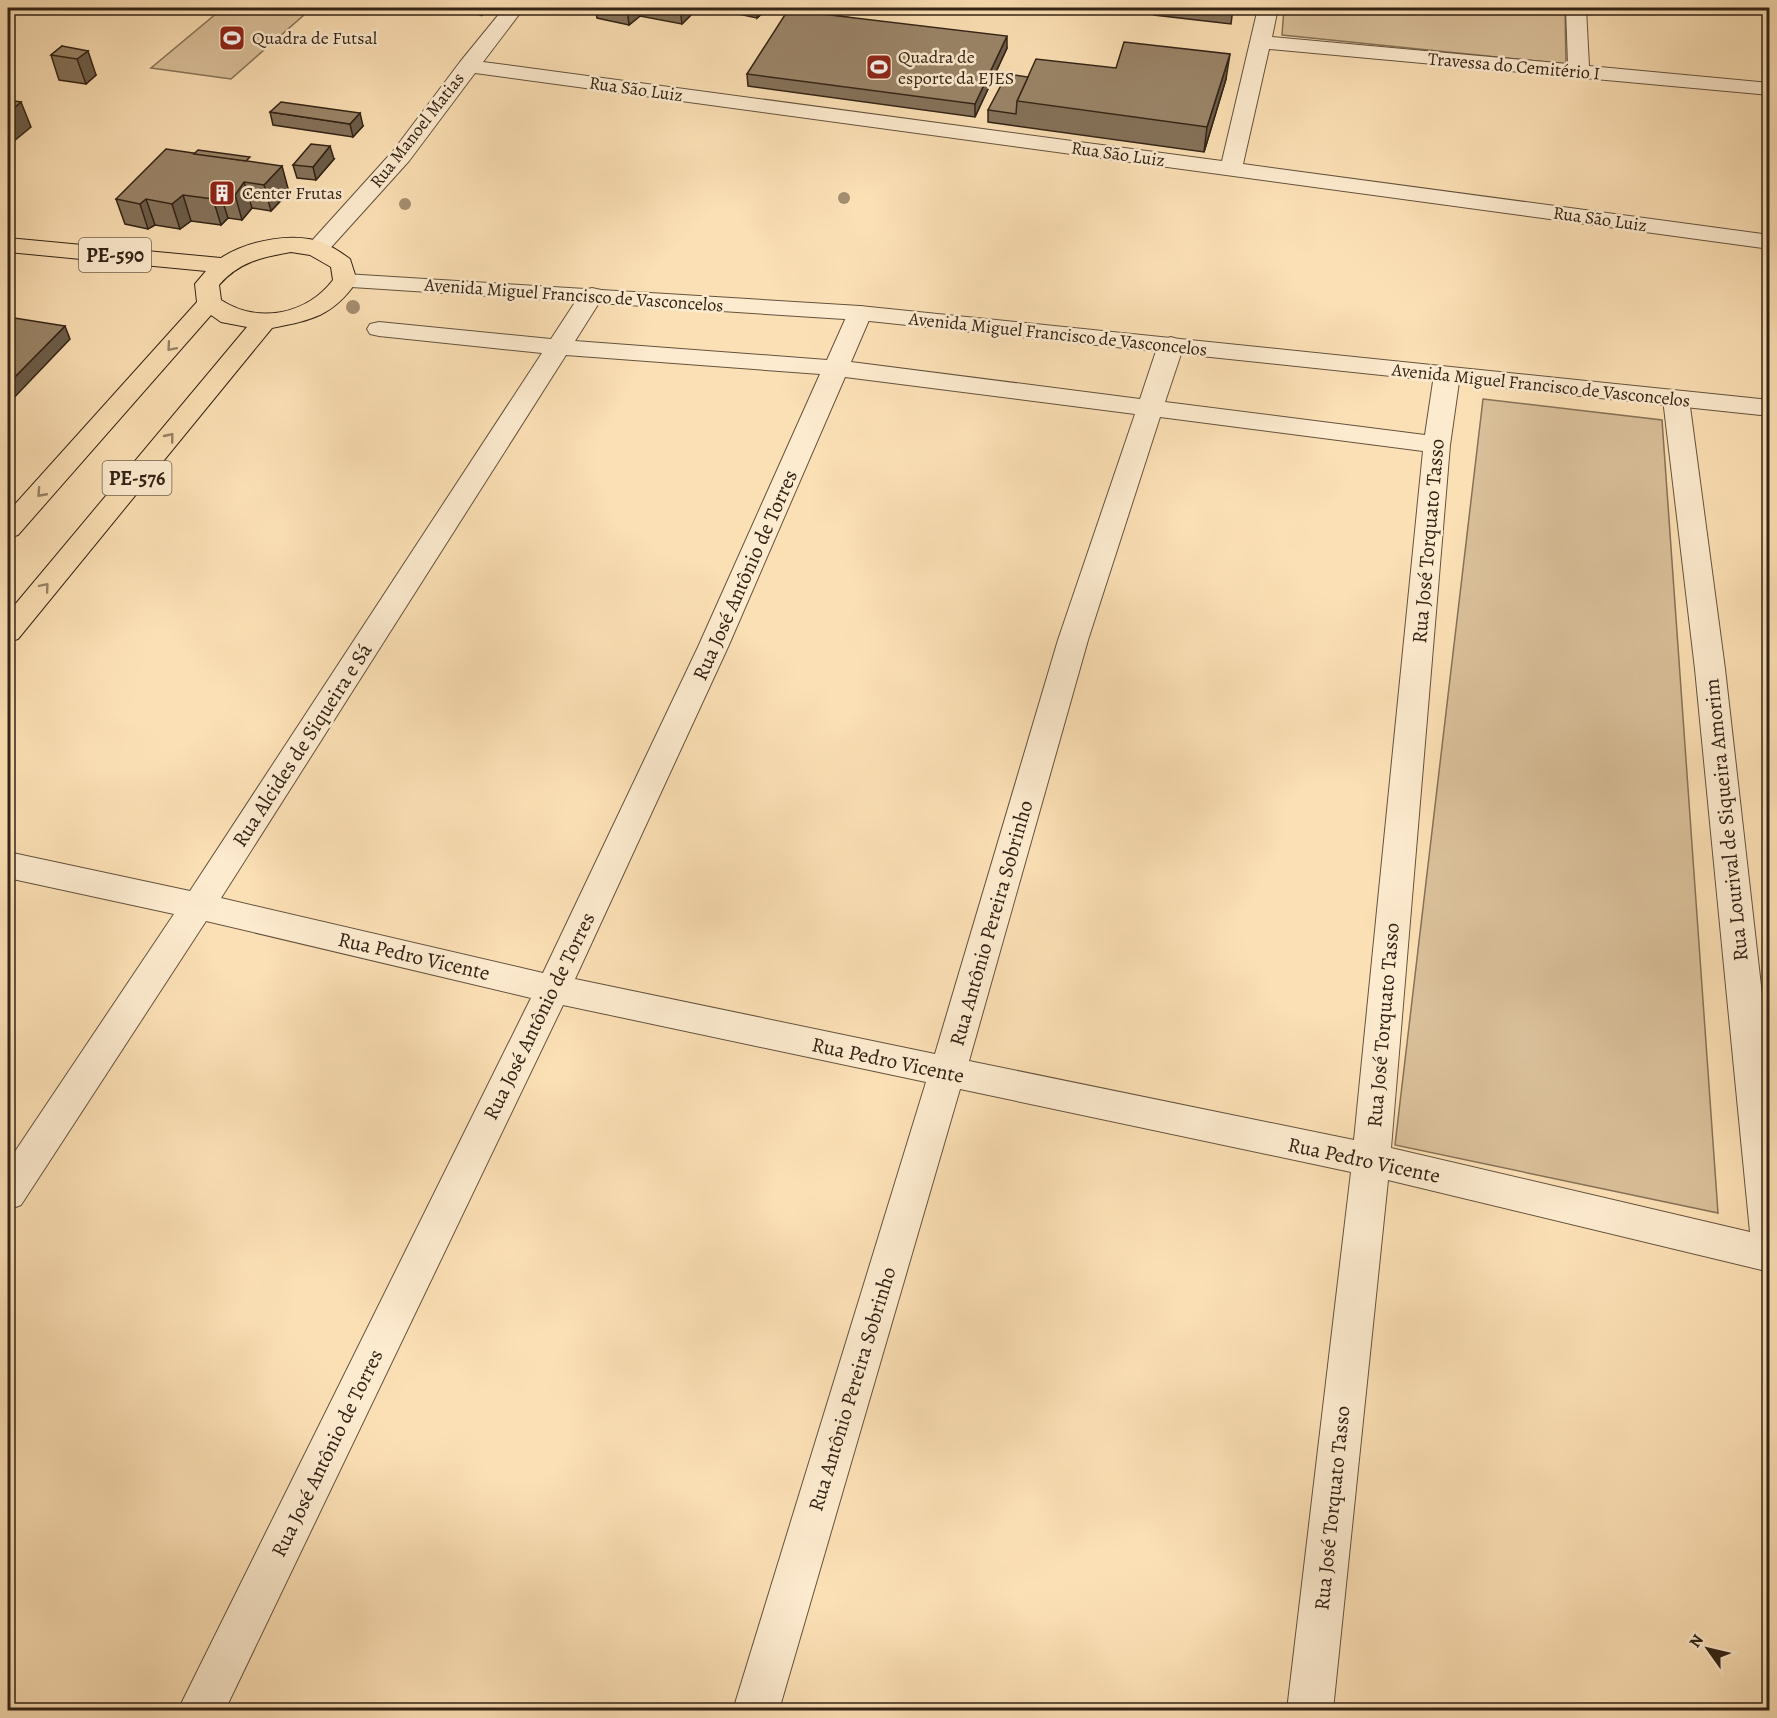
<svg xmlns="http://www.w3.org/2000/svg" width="1777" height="1718" viewBox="0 0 1777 1718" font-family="Alegreya,serif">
<rect width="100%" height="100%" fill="#fce0b5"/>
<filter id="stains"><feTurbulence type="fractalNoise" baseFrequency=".00333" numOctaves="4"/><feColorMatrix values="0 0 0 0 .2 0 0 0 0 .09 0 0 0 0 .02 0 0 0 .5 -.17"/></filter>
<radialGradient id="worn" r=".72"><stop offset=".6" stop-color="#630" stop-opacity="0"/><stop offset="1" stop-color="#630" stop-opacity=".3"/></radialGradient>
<g fill="#dac09a" stroke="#867258" stroke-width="1.5">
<path d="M 223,8 L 312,8 L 231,79 L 151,68 Z"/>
<path d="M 1284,8 L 1565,8 L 1566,64 L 1282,35 Z"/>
<path d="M 1483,399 L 1662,420 L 1718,1213 L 1395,1145 Z"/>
</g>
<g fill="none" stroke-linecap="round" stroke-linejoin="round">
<defs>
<g id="minor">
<path d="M 504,8 L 524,8 L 483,62 L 1222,161 L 1258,8 L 1278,8 L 1272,37 L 1568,64 L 1566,8 L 1586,8 L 1589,66 L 1770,83 L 1770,95 L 1269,49 L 1243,164 L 1770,235 L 1770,249 L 475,73 L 409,161 L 325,254 L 309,254 L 305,249 L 309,244 L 393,151 L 460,62 Z"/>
<path d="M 592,288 L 601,290 L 604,295 L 575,341 L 827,360 L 848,313 L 851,308 L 860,306 L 869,308 L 872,313 L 851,362 L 1140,399 L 1158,345 L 1162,340 L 1171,337 L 1180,340 L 1184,345 L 1165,402 L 1425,435 L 1434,375 L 1438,370 L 1447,367 L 1456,370 L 1460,375 L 1450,445 L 1391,1148 L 1750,1232 L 1695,669 L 1663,399 L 1667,393 L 1676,391 L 1685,393 L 1689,399 L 1725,669 L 1770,1065 L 1770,1272 L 1388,1180 L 1333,1710 L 1287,1710 L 1351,1172 L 960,1089 L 779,1710 L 733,1710 L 926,1082 L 563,1005 L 225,1710 L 178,1710 L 531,998 L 206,921 L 21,1205 L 8,1210 L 8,1162 L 174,914 L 8,878 L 8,852 L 190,891 L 542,353 L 379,336 L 370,334 L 367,329 L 370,324 L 379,322 L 551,339 L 583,290 ZM 566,355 L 820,374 L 698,647 L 543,973 L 221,898 ZM 845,377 L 1135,414 L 1058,640 L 935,1054 L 575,979 L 728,647 ZM 1160,417 L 1423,451 L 1354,1140 L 969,1061 L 1088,640 Z"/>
</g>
<path id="tertiary" d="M 345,274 L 860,306 L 1770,400 L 1770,416 L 860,320 L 336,286 L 333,281 L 336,276 Z"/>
<path id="primary" d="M 8,238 L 221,258 C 248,240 296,231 326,244 C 334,248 343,254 350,259 L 357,281 C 333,316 312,320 272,328 L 18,639 L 8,642 L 8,613 L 247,327 L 221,322 L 211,315 L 18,535 L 8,538 L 8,512 L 197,302 L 195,284 L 206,271 L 8,252 ZM 291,252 L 310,255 L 331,267 L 333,280 C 306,315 258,324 221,300 L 219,285 C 239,262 262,257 291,252 Z"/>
</defs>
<use href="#minor" stroke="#64523e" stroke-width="2"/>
<use href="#tertiary" stroke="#64523e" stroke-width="2"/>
<use href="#primary" stroke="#322316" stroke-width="2"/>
<use href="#minor" fill="#fdebcf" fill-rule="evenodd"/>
<use href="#tertiary" fill="#fdebcf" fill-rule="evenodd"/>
<use href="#primary" fill="#fce0b5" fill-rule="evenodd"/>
</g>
<g fill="#a48e70">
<circle cx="844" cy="198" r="6"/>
<circle cx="405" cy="204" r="6"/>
<circle cx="353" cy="307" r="7"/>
</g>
<g fill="#85725a" stroke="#322316" stroke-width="1.5">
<path d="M 466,8 L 488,8 L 482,15 L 467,13 Z"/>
<path d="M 595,8 L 698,8 L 682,24 L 640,16 L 629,25 L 597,18 Z"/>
<path d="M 710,8 L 768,8 L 757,18 Z"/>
<path d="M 786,8 L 843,8 L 836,15 L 1007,48 L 975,117 L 748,86 L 747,74 L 803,11 Z"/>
<path d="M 1155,8 L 1233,8 L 1231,24 L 1154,15 Z"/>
<path d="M 62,46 L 96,75 L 86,84 L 59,80 L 51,55 Z"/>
<path d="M 1116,68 L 1226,79 L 1204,152 L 988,122 L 988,110 L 1028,77 Z"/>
<path d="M 270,112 L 363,126 L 353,137 L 273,125 Z"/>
<path d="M 334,159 L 316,180 L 297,178 L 293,165 Z"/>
<path d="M 251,162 L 289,192 L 271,211 L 252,208 L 242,220 L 228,218 L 221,225 L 191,221 L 180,229 L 155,225 L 148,229 L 125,224 L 116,199 Z"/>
</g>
<g fill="#6c5d4a" stroke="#322316" stroke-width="1.5">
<path d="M 481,8 L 488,8 L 482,15 Z"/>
<path d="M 627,8 L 639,8 L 640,16 L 629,25 Z"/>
<path d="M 680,8 L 698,8 L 682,24 Z"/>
<path d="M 757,8 L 768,8 L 757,18 Z"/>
<path d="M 833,8 L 843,8 L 833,18 Z"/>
<path d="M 1007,36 L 1007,48 L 975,117 L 975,104 Z"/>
<path d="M 88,51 L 96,75 L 86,84 L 77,59 Z"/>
<path d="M 1230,54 L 1226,79 L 1204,152 L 1207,127 Z"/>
<path d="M 21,102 L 31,127 L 8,146 L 8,113 Z"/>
<path d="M 360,113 L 363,126 L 353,137 L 350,124 Z"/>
<path d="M 330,146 L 334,159 L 316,180 L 313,167 Z"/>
<path d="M 282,166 L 289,192 L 271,211 L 264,185 Z"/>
<path d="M 244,182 L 252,208 L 242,220 L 235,195 Z"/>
<path d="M 220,193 L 228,218 L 221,225 L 213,199 Z"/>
<path d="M 183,195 L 191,221 L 180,229 L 172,204 Z"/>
<path d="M 146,199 L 155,225 L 148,229 L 140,204 Z"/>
<path d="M 65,326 L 70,339 L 8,404 L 8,384 Z"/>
</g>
<g fill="#9b8569" stroke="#322316" stroke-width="1.5">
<path d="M 788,10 L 1007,36 L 975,104 L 747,74 Z"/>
<path d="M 1124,42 L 1230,54 L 1207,127 L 1017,101 L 1036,59 L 1116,68 Z"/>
<path d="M 62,46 L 88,51 L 77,59 L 51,55 Z"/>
<path d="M 1007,74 L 1028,77 L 1017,101 L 1016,114 L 988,110 Z"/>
<path d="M 8,100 L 21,102 L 8,113 Z"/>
<path d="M 281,102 L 360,113 L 350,124 L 270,112 Z"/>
<path d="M 311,144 L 330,146 L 313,167 L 293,165 Z"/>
<path d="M 166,149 L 282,166 L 264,185 L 244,182 L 235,195 L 220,193 L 213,199 L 183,195 L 172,204 L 146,199 L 140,204 L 116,199 Z"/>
<path d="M 198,150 L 250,157 L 246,161 L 194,154 Z"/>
<path d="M 8,317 L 65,326 L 8,384 Z"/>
</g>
<defs><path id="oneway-chevron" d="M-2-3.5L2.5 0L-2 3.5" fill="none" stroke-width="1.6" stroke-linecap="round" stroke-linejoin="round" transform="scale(1.5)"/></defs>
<g stroke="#978266">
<use href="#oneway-chevron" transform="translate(171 347) rotate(131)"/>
<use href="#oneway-chevron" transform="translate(170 437) rotate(-51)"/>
<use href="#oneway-chevron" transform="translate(41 493) rotate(132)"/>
<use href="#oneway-chevron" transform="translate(45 587) rotate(-50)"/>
</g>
<defs>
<symbol id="stadium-square" viewBox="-11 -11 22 22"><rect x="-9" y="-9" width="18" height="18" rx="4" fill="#8f2418" stroke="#fdebcf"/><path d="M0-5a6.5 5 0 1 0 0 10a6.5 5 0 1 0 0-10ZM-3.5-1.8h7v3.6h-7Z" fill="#fff"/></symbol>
<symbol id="building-square" viewBox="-11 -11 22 22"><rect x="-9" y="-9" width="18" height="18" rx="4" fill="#8f2418" stroke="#fdebcf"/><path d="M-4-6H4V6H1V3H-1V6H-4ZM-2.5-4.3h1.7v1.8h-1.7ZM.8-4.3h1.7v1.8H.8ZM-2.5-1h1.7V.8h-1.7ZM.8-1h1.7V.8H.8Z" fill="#fff"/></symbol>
</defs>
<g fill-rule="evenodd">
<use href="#stadium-square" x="217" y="23" width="30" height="30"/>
<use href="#stadium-square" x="864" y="52" width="30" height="30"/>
<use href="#building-square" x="207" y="178" width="30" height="30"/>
</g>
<g text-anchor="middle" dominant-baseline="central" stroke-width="5" stroke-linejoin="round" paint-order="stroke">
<g font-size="18" fill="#322316" stroke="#fdebcf" text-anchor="start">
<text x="252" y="38">Quadra de Futsal</text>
<text x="898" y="57">Quadra de<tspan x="898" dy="21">esporte da EJES</tspan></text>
<text x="242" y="193">Center Frutas</text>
</g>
<g font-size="18" fill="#322316" stroke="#fdebcf">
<text transform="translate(1514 66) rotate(5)">Travessa do Cemitério I</text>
<text transform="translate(636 89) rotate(8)">Rua São Luiz</text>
<text transform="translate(417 130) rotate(-52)">Rua Manoel Matias</text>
<text transform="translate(1118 154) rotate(8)">Rua São Luiz</text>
<text transform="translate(1600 219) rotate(8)">Rua São Luiz</text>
<text transform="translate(574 295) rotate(4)">Avenida Miguel Francisco de Vasconcelos</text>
<text transform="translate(1058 334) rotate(6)">Avenida Miguel Francisco de Vasconcelos</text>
<text transform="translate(1541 385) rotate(6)">Avenida Miguel Francisco de Vasconcelos</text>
</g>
<g fill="#fdebcf" stroke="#6f5f4e" stroke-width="1.5">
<rect x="79" y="238" width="72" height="34" rx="4.5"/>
<rect x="102.5" y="461" width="69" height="34" rx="4.5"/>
</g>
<g font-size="20" font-weight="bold" fill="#322316">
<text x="115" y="255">PE-590</text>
<text x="137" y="478">PE-576</text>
</g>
<g font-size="21" fill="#322316" stroke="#fdebcf">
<text transform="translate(1428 541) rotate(-85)">Rua José Torquato Tasso</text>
<text transform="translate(745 575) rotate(-66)">Rua José Antônio de Torres</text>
<text transform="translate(302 745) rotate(-57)">Rua Alcides de Siqueira e Sá</text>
<text transform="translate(1726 820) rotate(-96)">Rua Lourival de Siqueira Amorim</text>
<text transform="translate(991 923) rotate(-74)">Rua Antônio Pereira Sobrinho</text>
<text transform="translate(414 956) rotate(13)">Rua Pedro Vicente</text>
<text transform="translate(539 1016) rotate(-64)">Rua José Antônio de Torres</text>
<text transform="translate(1383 1025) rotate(-85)">Rua José Torquato Tasso</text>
<text transform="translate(888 1060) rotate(12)">Rua Pedro Vicente</text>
<text transform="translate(1364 1160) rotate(12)">Rua Pedro Vicente</text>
<text transform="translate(852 1389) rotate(-73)">Rua Antônio Pereira Sobrinho</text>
<text transform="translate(327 1453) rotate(-64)">Rua José Antônio de Torres</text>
<text transform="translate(1332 1508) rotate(-84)">Rua José Torquato Tasso</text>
</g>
</g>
<rect width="1777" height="1718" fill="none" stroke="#fce0b5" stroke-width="30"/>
<rect x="9" y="9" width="1759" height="1700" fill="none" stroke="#322316" stroke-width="3"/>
<rect x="15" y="15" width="1747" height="1688" fill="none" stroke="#322316" stroke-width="1.5"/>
<g transform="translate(1708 1649) rotate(304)" stroke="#fdebcf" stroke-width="4.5" paint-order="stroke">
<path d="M0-4.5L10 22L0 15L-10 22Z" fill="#322316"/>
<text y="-9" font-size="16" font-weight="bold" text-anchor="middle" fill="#322316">N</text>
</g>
<rect width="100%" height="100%" filter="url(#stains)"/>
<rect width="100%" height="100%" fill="url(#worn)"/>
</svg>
